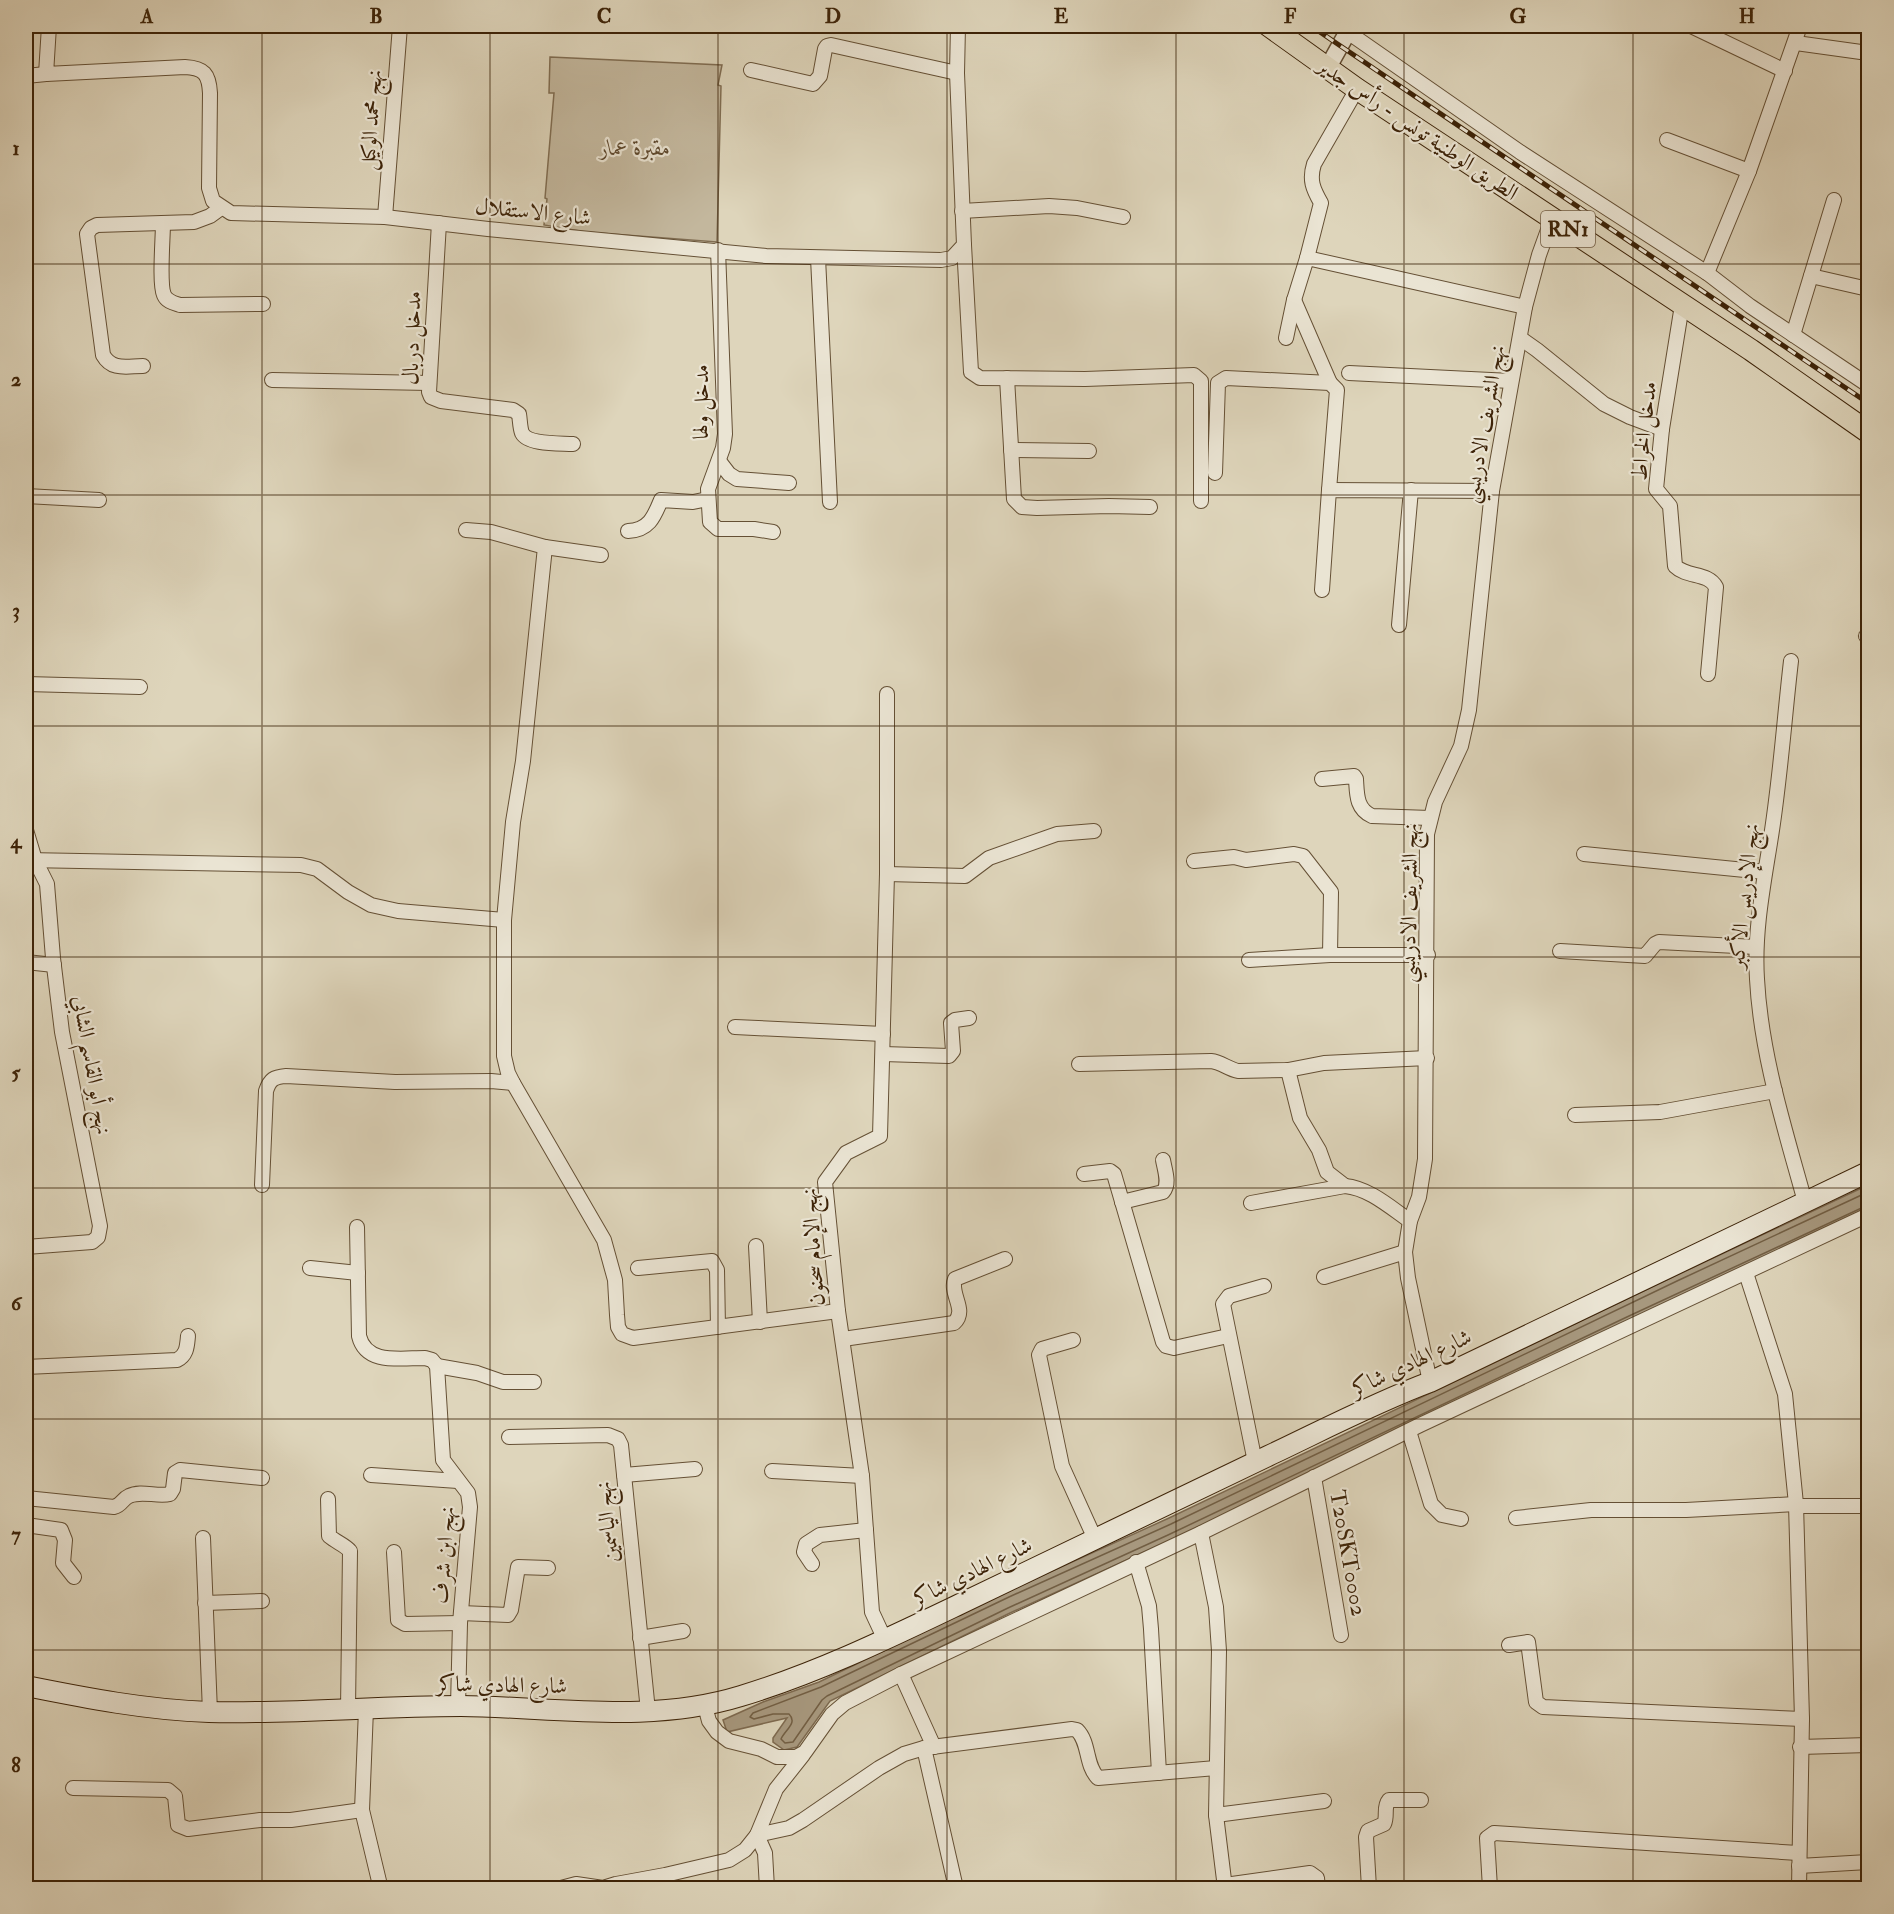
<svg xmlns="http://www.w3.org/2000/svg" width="1894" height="1914" viewBox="0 0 1894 1914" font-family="'IM FELL Double Pica',Amiri,serif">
<rect width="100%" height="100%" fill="#ded5bb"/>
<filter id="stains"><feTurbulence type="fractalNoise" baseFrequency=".00333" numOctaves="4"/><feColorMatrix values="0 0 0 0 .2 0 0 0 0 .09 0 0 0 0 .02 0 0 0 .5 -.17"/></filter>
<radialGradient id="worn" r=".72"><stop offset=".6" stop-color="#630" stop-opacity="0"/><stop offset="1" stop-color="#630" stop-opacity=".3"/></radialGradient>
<path fill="#c3b79d" stroke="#806d52" stroke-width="1.5" d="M 550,57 L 722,65 L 718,85 L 721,86 L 717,242 L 586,232 L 544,225 L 547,199 L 545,198 L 554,93 L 549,93 Z"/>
<path fill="#a7987e" stroke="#7d694f" stroke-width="1.5" d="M 1868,1185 L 1868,1210 L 1171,1540 L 1010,1613 L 830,1701 L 797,1747 L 784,1750 L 773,1742 L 773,1738 L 787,1718 L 727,1732 L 723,1720 L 763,1702 L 819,1682 L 1006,1592 L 1169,1518 L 1675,1276 Z"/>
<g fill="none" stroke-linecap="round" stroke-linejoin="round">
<path stroke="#725e43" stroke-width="1.5" d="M 1868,1192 L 1677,1281 L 1171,1524 L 1009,1597 L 821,1687 L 753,1713 L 750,1717 L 754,1719 L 773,1714 L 789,1714 C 798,1723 785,1730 781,1739 L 785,1743 L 793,1742 L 822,1700 L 827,1696 L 1008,1608 L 1168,1535 L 1629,1316 L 1868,1205"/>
<defs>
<g id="minor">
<path d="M 49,26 L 46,74 L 185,67 C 204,68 209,74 210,93 L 209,188 L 213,201 L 231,213 L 385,217 L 488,229 L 766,256 L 941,260 L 952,258 L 964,245 L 957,73 L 958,26"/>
<path d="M 1339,26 L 1520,152 L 1707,273 L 1750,306 L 1868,385"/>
<path d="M 1691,26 L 1785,71"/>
<path d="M 1796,43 L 1868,53"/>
<path d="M 751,70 L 813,84 L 820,76 L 825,49 L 827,46 L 831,45 L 957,73"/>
<path d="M 26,76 L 46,74"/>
<path d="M 1667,140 L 1749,171"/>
<path d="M 962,211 L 1049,206 L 1077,208 L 1123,217"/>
<path d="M 385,217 L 400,26"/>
<path d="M 163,223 C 163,238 159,284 164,295 C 167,302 174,303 180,305 L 263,304"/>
<path d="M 439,223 L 429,392 L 431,397 L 441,401 L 513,410 L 519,414 C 520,420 520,428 522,433 C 528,445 561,443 573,444"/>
<path d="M 964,245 L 971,372 L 980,378 L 1085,379 L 1194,375 L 1201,381 L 1201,501"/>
<path d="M 718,250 L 725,434 L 723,448 L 708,489 L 710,522 L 718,529 L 754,529 L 773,532"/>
<path d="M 818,258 L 830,502"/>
<path d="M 1307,258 L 1321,203 C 1313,189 1309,180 1314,164 L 1357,89"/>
<path d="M 1707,273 L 1749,171 L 1800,26"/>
<path d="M 1811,276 L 1868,289"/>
<path d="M 1294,300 L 1330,383"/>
<path d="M 1682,305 L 1662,429 L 1656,489 L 1670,506 L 1675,566 C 1687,578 1708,572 1716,587 L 1708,674"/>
<path d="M 1793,335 L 1834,200"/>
<path d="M 1286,338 L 1294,300 L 1307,258 L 1525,307"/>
<path d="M 1520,338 L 1537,350 L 1604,404 L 1630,417 L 1662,429"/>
<path d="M 143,366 C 127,366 112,371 103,355 L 87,234 L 91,228 L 97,225 L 194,222 L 210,216 L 221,208"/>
<path d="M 1349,373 L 1511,381"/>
<path d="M 1007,378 L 1014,499 L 1022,507 L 1037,508 L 1109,506 L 1150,507"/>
<path d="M 272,380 L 429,383"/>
<path d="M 1011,450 L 1089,451"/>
<path d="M 719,461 L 729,474 L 737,479 L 789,483"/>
<path d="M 1215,473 L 1218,383 L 1226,378 L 1330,383 L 1337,390 L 1329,490"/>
<path d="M 26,496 L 99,500"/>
<path d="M 466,530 L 491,532 L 545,547 L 523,761 L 513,822 L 504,920 L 504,1056 L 508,1073 L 513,1083 L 604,1240 L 615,1280 L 617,1315 L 618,1327 L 622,1334 L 633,1338 L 838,1311"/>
<path d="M 628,531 C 649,530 654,517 661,500 L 693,502 L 708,499"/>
<path d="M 545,547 L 601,555"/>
<path d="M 1322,590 L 1329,490 L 1492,491"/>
<path d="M 1399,625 L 1411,490"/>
<path d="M 1866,636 L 1868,637"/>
<path d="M 1791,661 C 1784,721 1780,783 1770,843 C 1763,887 1754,933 1757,979 C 1761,1055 1785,1129 1805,1202"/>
<path d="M 26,684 L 140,687"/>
<path d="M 1322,779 L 1354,776 L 1356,779 C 1357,794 1356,809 1372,816 L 1430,818"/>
<path d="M 26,830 L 35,860 L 47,884 L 53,958 L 62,1032 L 100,1226 L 98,1237 L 92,1242 L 26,1247"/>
<path d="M 1584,854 L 1765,872"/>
<path d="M 26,860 L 301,865 L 317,869 L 348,892 L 371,905 L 398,911 L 504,920"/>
<path d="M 1194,861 L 1234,857 L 1246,860 L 1294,854 L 1303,856 L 1331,892 L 1330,955"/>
<path d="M 887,874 L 965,876 L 989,858 L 1057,834 L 1094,831"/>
<path d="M 1560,951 L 1645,956 L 1655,944 L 1659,942 L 1756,947"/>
<path d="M 1249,960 L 1330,955 L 1428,955"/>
<path d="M 26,962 L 54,965"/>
<path d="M 735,1027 L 883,1034"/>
<path d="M 883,1054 L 949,1056 L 953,1051 L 951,1023 L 955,1020 L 969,1018"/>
<path d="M 1079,1064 L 1211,1061 C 1221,1062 1228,1069 1238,1071 L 1288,1070 L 1324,1063 L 1427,1058"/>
<path d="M 1288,1070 L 1300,1118 L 1319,1150 L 1327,1172 L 1345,1186"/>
<path d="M 1575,1115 L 1660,1112 L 1775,1091"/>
<path d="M 1084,1174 L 1110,1171 L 1114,1174 L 1163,1342 L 1166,1346 L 1174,1348 L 1228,1336"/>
<path d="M 262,1185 L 266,1091 C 270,1079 274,1077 286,1076 L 395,1082 L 491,1081 L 513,1083"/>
<path d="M 1122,1202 L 1163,1192 C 1170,1184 1165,1171 1163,1160"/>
<path d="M 1251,1203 L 1345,1186 C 1369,1188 1391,1208 1410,1221"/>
<path d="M 357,1227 L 359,1336 C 366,1365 400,1358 425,1358 L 432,1360 L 437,1366 L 443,1460 L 468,1493 L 470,1507 L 460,1623 L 458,1706"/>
<path d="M 756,1246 L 760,1322"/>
<path d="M 310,1268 L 358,1273"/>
<path d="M 638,1268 L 712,1261 L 717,1270 L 718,1327"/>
<path d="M 1746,1273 L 1785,1394 L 1796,1504 L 1802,1719 L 1799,1888"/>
<path d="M 1324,1277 L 1405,1252"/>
<path d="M 843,1339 L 954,1323 C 968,1310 949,1294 955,1279 L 1005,1259"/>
<path d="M 1073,1340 L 1042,1349 L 1039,1355 L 1062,1466 L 1095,1539"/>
<path d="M 437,1366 L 477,1373 L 503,1382 L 534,1382"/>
<path d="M 26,1367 L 177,1360 C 187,1355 187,1346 188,1336"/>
<path d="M 1430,1382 L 1408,1278 L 1405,1252 L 1410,1221 L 1419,1197 L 1425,1159 L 1427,834 L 1435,802 L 1461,746 L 1469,710 L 1492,491 L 1525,307 L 1539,255 L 1552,219"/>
<path d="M 1409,1431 L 1431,1504 L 1442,1515 L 1461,1519"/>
<path d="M 509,1437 L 608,1435 L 618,1439 L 621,1445 L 648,1711"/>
<path d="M 1255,1462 L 1223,1304 L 1229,1296 L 1264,1286"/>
<path d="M 772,1471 L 862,1476"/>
<path d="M 371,1475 L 458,1481"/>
<path d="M 624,1475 L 695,1469"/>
<path d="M 1314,1477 L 1341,1635"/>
<path d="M 26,1498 L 114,1507 C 122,1505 122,1499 129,1496 C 141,1490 157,1497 170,1494 L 173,1489 L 175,1473 L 180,1470 L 262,1478"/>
<path d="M 328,1499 L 329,1536 C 336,1542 345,1545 350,1551 L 348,1709"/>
<path d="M 1796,1506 L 1868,1506"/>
<path d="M 1516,1518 L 1591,1510 L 1686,1510 L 1796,1504"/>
<path d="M 26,1525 L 61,1530 L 65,1540 L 63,1563 L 74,1577"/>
<path d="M 1201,1533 L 1216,1607 L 1219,1651 L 1216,1815 L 1225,1888"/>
<path d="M 203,1538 L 210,1712"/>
<path d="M 394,1552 L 398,1620 L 405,1624 L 460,1623"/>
<path d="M 1136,1562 L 1149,1606 L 1151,1629 L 1159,1773"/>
<path d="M 812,1564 L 804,1552 L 806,1544 L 820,1535 L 866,1530"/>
<path d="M 205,1603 L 262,1601"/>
<path d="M 461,1613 L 508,1615 L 511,1610 L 518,1567 L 548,1568"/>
<path d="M 640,1638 L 683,1631"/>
<path d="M 885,1640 L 872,1612 L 862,1476 L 838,1311 L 825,1182 L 846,1153 L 880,1136 L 887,874 L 887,694"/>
<path d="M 1509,1645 L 1528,1642 L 1536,1702 L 1543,1707 L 1802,1719"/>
<path d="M 901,1674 L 934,1747"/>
<path d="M 705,1706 L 709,1721 L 717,1732 L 729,1741 L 761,1749 L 777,1757 L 796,1757 L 805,1752 L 832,1714 L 845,1703 L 901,1674 L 1201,1533 L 1420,1425 L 1868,1215"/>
<path d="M 366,1709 L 362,1810 L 379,1881 L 377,1888"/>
<path d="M 1800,1747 L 1868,1745"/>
<path d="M 924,1748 L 956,1888"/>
<path d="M 73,1788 L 168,1790 L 175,1796 L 178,1825 L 188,1829 L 260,1820 L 291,1820 L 362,1810"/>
<path d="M 1216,1815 L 1324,1801"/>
<path d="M 757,1835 L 789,1828 L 803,1820 L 879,1768 L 904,1754 L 924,1748 L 1072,1729 L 1077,1730 C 1090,1743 1085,1765 1098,1778 L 1216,1768"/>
<path d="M 757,1835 L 765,1853 L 767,1888"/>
<path d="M 1799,1866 L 1868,1862"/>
<path d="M 1225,1885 L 1310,1873 L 1317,1878 L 1318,1888"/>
<path d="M 561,1888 L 576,1884 L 603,1888 L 616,1884 L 665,1875 L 729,1860 L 745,1850 L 757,1835 L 776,1789 L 803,1755"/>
<path d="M 1369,1888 L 1366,1837 L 1368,1831 L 1384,1824 C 1388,1816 1383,1807 1389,1800 L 1421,1800"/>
<path d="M 1490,1888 L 1487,1838 L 1494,1833 L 1798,1853"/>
</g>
<path id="tertiary" d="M 1327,69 L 1351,26"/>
<path id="secondary" d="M 26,1686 C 86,1698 147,1710 209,1712 C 293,1714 377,1706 461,1706 C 555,1707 650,1724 741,1696 C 817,1673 889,1638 960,1604 C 1063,1555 1165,1505 1268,1456 C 1321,1431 1374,1403 1430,1382 L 1868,1172"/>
<path id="primary" d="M 1269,26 L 1357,89 L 1751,350 L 1868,432"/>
</defs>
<use href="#minor" stroke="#655035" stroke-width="16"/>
<use href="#tertiary" stroke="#655035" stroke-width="19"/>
<use href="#secondary" stroke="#3d2308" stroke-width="22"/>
<use href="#primary" stroke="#3d2308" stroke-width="23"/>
<use href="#minor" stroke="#eae4d3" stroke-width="14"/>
<use href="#tertiary" stroke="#eae4d3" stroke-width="16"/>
<use href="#secondary" stroke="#eae4d3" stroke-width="20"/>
<use href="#primary" stroke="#ded5bb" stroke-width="21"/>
<defs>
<path id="rail" d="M 1311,26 L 1868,403"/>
</defs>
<use href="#rail" stroke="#3d2308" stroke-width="5"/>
<use href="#rail" stroke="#eae4d3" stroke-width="3" stroke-dasharray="9" stroke-linecap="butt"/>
</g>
<path fill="none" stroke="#3d2308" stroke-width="1.5" stroke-opacity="0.55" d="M 262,26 L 262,1888M 490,26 L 490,1888M 718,26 L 718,1888M 947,26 L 947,1888M 1176,26 L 1176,1888M 1404,26 L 1404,1888M 1633,26 L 1633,1888M 26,264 L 1868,264M 26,495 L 1868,495M 26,726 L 1868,726M 26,957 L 1868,957M 26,1188 L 1868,1188M 26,1419 L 1868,1419M 26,1650 L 1868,1650"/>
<g text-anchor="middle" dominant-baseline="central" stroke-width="4.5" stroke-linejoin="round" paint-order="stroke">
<rect fill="#eae4d3" stroke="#715d45" stroke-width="1.5" x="1541" y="211" width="54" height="36" rx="4.5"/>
<g font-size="21" font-weight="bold" fill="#3d2308">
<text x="1568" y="229">RN1</text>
</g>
<g font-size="22" fill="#3d2308" stroke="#eae4d3">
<text transform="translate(371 120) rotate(-86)">نهج محمد الوكيل</text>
<text transform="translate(1418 129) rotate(34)">الطريق الوطنية تونس - رأس جدير</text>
<text transform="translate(533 212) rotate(6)">شارع الاستقلال</text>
<text transform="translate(412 338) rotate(-88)">مدخل دربال</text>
<text transform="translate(701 402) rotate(-90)">مدخل ولها</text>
<text transform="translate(1484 424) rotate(-80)">نهج الشريف الادريسي</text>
<text transform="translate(1644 431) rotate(-84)">مدخل الخراط</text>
<text transform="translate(1744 896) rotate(-84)">نهج الإدريس الأكبر</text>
<text transform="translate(1409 903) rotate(-89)">نهج الشريف الادريسي</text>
<text transform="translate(92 1065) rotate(80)">نهج أبو القاسم الشابي</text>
<text transform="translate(813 1247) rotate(-94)">نهج الإمام سحنون</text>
<text transform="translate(1411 1363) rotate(-25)">شارع الهادي شاكر</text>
<text transform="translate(607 1522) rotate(-96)">نهج الياسمين</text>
<text transform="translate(1348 1553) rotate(80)">T20SKT0002</text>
<text transform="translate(444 1555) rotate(-86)">نهج ابن شرف</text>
<text transform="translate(972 1572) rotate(-26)">شارع الهادي شاكر</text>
<text transform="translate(502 1685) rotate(1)">شارع الهادي شاكر</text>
</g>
<g font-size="22" font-style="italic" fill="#5e482d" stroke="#eae4d3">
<text x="635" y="148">مقبرة عمار</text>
</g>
</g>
<rect width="1894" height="1914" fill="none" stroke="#ded5bb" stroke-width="66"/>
<rect x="33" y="33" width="1828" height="1848" fill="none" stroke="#3d2308" stroke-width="2"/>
<g font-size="20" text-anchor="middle" font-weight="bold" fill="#3d2308">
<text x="147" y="23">A</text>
<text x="376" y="23">B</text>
<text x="604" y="23">C</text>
<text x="833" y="23">D</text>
<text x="1061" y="23">E</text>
<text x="1290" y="23">F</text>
<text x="1518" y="23">G</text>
<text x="1747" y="23">H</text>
<text x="16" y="155">1</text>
<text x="16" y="386">2</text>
<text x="16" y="617">3</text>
<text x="16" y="848">4</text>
<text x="16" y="1079">5</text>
<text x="16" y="1310">6</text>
<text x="16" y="1541">7</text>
<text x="16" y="1772">8</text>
</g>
<rect width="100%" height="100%" filter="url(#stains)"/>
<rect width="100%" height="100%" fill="url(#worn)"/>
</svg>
